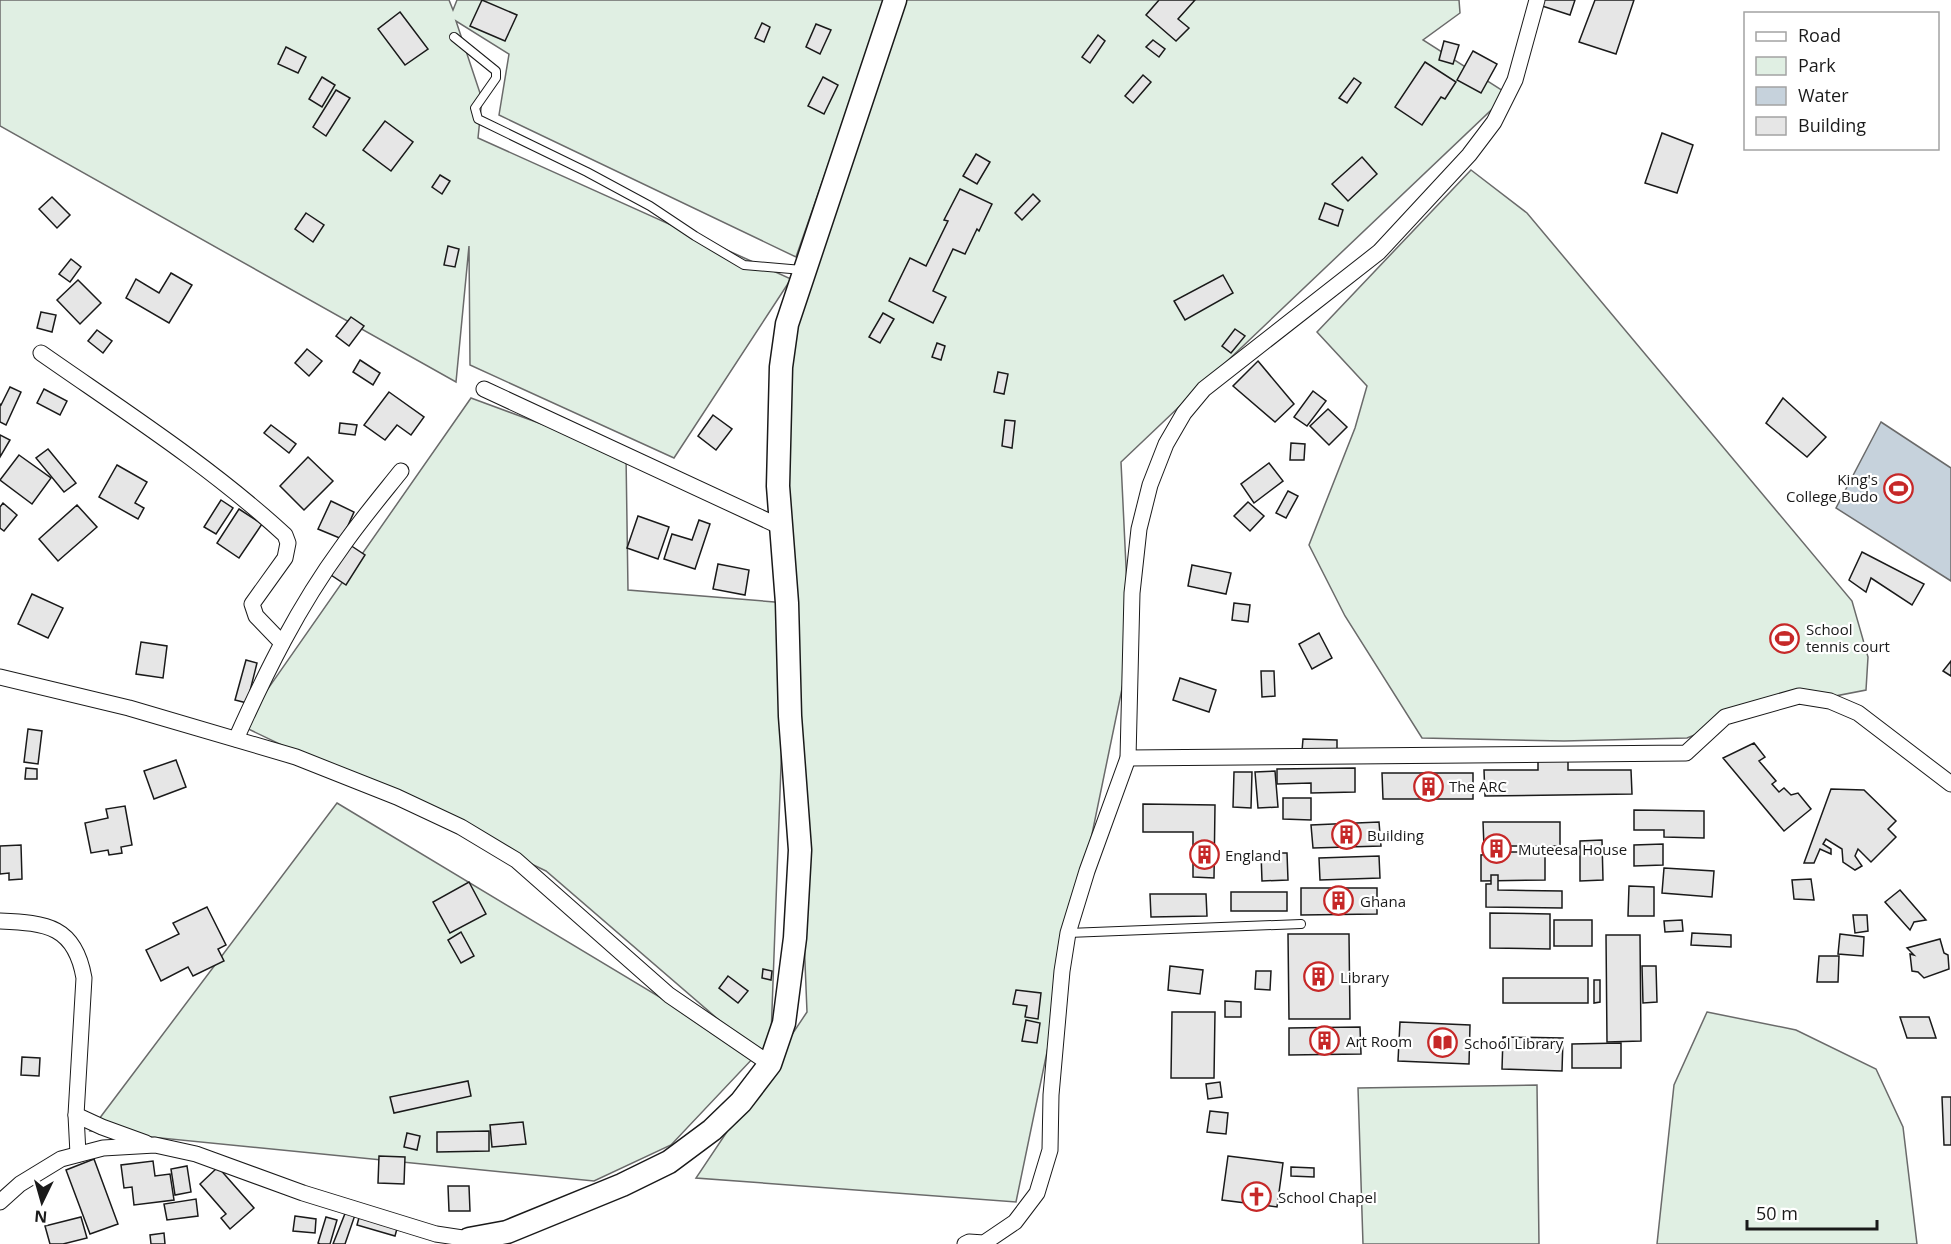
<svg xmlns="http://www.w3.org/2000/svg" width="1951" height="1244" viewBox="0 0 1951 1244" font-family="'Open Sans',sans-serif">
<rect width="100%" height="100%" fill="#fff"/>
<g fill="#e0efe3" stroke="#6a6a6a" stroke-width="1.5">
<path d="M 0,0 L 449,0 L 453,10 L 457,0 L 886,0 L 796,257 L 499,115 L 509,54 L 456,21 L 482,99 L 478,138 L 791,279 L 674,458 L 470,365 L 469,246 L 456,382 L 0,126 Z"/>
<path d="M 900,0 L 1459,0 L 1460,13 L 1423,40 L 1508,94 L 1121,462 L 1130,650 L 1016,1202 L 696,1178 L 807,1012 L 781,367 Z"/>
<path d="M 1471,170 L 1527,213 L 1852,601 L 1868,657 L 1866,690 L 1753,712 L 1687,738 L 1564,741 L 1422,738 L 1345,616 L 1309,545 L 1355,428 L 1367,386 L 1317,332 Z"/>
<path d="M 471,398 L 626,455 L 628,590 L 787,603 L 770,1064 L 546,871 L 242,726 Z"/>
<path d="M 337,803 L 756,1055 L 671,1145 L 594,1181 L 90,1131 Z"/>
<path d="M 1707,1012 L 1796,1030 L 1876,1069 L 1903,1127 L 1917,1244 L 1657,1244 L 1674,1085 Z"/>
<path d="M 1537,1085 L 1539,1244 L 1363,1244 L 1358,1088 Z"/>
</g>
<path fill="#c6d2dc" stroke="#6a6a6a" stroke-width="1.5" d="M 1881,422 L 1951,468 L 1951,581 L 1836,508 Z"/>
<g fill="#e6e6e6" stroke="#1a1a1a" stroke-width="1.5">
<path d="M 482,0 L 517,15 L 505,41 L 470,26 Z"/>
<path d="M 1159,0 L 1195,0 L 1178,19 L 1189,28 L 1176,41 L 1146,15 Z"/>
<path d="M 1537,0 L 1575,0 L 1570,15 L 1536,4 Z"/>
<path d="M 1595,0 L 1634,0 L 1616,54 L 1579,42 Z"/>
<path d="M 400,12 L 428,49 L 405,65 L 378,29 Z"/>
<path d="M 762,23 L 770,27 L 764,42 L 755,38 Z"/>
<path d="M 816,24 L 831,30 L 820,54 L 806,47 Z"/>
<path d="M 1098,35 L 1105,41 L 1090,63 L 1082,57 Z"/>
<path d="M 1153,40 L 1165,49 L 1159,57 L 1146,47 Z"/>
<path d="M 1444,41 L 1459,45 L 1453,64 L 1439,60 Z"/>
<path d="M 286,47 L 306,57 L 298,73 L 278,64 Z"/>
<path d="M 1473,51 L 1497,64 L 1481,93 L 1457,80 Z"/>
<path d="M 1425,62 L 1456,82 L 1445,99 L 1441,97 L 1422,125 L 1395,107 Z"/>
<path d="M 1143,75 L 1151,82 L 1133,103 L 1125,96 Z"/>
<path d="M 322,77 L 335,85 L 322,107 L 309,99 Z"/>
<path d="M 823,77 L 838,85 L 824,114 L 808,106 Z"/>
<path d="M 1354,78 L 1361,83 L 1347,103 L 1339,98 Z"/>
<path d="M 336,90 L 350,98 L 326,136 L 313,127 Z"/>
<path d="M 385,121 L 413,142 L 391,171 L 363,150 Z"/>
<path d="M 1662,133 L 1693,145 L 1677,193 L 1645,183 Z"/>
<path d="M 976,154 L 990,162 L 977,184 L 963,176 Z"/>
<path d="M 1362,157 L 1377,174 L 1348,201 L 1332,184 Z"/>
<path d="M 440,175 L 450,181 L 442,194 L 432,187 Z"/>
<path d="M 960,189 L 992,204 L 979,231 L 977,229 L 965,254 L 953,249 L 933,291 L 946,297 L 933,323 L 889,301 L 910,258 L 926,266 L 948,221 L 944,220 Z"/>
<path d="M 1033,194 L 1040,201 L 1022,220 L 1015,213 Z"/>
<path d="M 52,197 L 70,215 L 57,228 L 39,209 Z"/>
<path d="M 1325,203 L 1343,210 L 1338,226 L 1319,219 Z"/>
<path d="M 306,213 L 324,225 L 313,242 L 295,229 Z"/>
<path d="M 448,246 L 459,249 L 455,267 L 444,265 Z"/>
<path d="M 71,259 L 81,267 L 70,282 L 59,274 Z"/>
<path d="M 171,273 L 192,285 L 169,323 L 126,298 L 136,279 L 159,293 Z"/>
<path d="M 1223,275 L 1233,293 L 1185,320 L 1174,301 Z"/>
<path d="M 78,280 L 101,303 L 80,324 L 57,300 Z"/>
<path d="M 41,312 L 56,315 L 52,332 L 37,328 Z"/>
<path d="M 883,313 L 894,319 L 880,343 L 869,337 Z"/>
<path d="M 351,317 L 364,326 L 349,346 L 336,336 Z"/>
<path d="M 1235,329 L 1245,336 L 1231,353 L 1222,346 Z"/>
<path d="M 97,330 L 112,341 L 103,353 L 88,341 Z"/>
<path d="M 937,343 L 945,346 L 941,360 L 932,357 Z"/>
<path d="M 307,349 L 322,361 L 309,376 L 295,363 Z"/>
<path d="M 360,360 L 380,373 L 373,385 L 353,372 Z"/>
<path d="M 1258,361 L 1294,404 L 1275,422 L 1233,386 Z"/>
<path d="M 998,372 L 1008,374 L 1004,394 L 994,392 Z"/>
<path d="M 10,387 L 21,392 L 6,425 L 0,422 L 0,404 L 1,405 Z"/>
<path d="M 44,389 L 67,401 L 60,415 L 37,403 Z"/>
<path d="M 1313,391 L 1326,401 L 1307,426 L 1294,417 Z"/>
<path d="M 389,392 L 424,417 L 411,435 L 397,425 L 385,440 L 364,425 Z"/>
<path d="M 1783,398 L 1826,437 L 1807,457 L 1766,423 Z"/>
<path d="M 1328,409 L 1347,427 L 1329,445 L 1310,426 Z"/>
<path d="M 713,415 L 732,429 L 716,450 L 698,436 Z"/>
<path d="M 1005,420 L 1015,421 L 1012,448 L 1002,446 Z"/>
<path d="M 340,423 L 357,425 L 355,435 L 339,433 Z"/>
<path d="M 271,425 L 296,444 L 289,453 L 264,433 Z"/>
<path d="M 0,435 L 10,440 L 0,457 Z"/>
<path d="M 1291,443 L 1305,444 L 1304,460 L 1290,460 Z"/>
<path d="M 48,449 L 76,483 L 64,492 L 36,458 Z"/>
<path d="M 19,455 L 51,478 L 32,504 L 0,480 Z"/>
<path d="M 308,457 L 333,481 L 304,510 L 280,486 Z"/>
<path d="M 1269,463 L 1283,481 L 1254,503 L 1241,484 Z"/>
<path d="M 117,465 L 147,482 L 135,503 L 144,508 L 138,519 L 99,497 Z"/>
<path d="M 1288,491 L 1298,496 L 1286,518 L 1276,513 Z"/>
<path d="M 221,500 L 233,508 L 216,534 L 204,527 Z"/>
<path d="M 331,501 L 354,512 L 342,539 L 318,529 Z"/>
<path d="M 1248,502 L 1264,516 L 1250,531 L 1234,516 Z"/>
<path d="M 3,503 L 17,515 L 4,531 L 0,528 L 0,507 Z"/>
<path d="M 77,505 L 97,527 L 58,561 L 39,539 Z"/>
<path d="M 239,509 L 262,524 L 239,558 L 217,543 Z"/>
<path d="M 638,516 L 669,527 L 658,559 L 627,548 Z"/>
<path d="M 699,520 L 710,524 L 695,569 L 664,559 L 672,534 L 692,540 Z"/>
<path d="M 350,545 L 365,555 L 346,585 L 331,575 Z"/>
<path d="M 1862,552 L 1924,584 L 1912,605 L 1871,578 L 1866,592 L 1849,580 Z"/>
<path d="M 718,564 L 749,570 L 745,595 L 713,589 Z"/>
<path d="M 1192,565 L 1231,573 L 1226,594 L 1188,586 Z"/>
<path d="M 32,594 L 63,608 L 48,638 L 18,624 Z"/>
<path d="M 1234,603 L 1250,605 L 1248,622 L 1232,620 Z"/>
<path d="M 1319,633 L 1332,658 L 1312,669 L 1299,644 Z"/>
<path d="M 141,642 L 167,646 L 163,678 L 136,674 Z"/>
<path d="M 246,660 L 257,663 L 247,703 L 235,700 Z"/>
<path d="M 1951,661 L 1951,676 L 1943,671 Z"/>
<path d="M 1261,671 L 1274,671 L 1275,696 L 1262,697 Z"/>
<path d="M 1180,678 L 1216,690 L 1209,712 L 1173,700 Z"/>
<path d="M 28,729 L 42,731 L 38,764 L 24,762 Z"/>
<path d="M 1303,739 L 1337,740 L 1337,752 L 1302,751 Z"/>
<path d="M 1754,743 L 1765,757 L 1759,761 L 1776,781 L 1772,784 L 1779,792 L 1784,788 L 1791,795 L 1798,793 L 1811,809 L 1784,831 L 1723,758 Z"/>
<path d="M 1538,755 L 1568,755 L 1568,770 L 1631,770 L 1632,794 L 1485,796 L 1484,770 L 1538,770 Z"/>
<path d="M 176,760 L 186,787 L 154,799 L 144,771 Z"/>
<path d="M 26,768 L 37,769 L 37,779 L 25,779 Z"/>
<path d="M 1355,768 L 1355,792 L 1311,793 L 1311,783 L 1277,784 L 1277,769 Z"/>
<path d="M 1275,771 L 1278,807 L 1258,808 L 1255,772 Z"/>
<path d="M 1234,772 L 1252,772 L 1251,808 L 1233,807 Z"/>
<path d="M 1382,773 L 1473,773 L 1473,799 L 1383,799 Z"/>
<path d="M 1831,789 L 1864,790 L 1896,821 L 1888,829 L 1896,837 L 1871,862 L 1858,849 L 1855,856 L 1862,866 L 1855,870 L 1843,862 L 1842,849 L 1826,839 L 1823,844 L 1831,849 L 1831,854 L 1820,849 L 1814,863 L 1804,863 Z"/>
<path d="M 1283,798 L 1311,798 L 1311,820 L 1283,819 Z"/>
<path d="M 1143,804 L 1215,805 L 1214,878 L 1193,877 L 1193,832 L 1143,832 Z"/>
<path d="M 125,806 L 132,845 L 121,847 L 122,853 L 109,855 L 108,850 L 91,853 L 85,823 L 108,818 L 106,809 Z"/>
<path d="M 1634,810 L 1704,811 L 1704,838 L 1664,837 L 1664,830 L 1634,830 Z"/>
<path d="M 1379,822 L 1381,846 L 1313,848 L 1311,825 Z"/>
<path d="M 1483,822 L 1560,822 L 1560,846 L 1502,846 L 1502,852 L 1545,852 L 1545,880 L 1481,881 L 1481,855 L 1492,854 L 1492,847 L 1484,847 Z"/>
<path d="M 1602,840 L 1603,880 L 1580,881 L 1580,841 Z"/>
<path d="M 1663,844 L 1663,865 L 1634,866 L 1634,845 Z"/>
<path d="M 21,845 L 22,879 L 9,880 L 9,873 L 0,874 L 0,846 Z"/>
<path d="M 1261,853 L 1287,853 L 1288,880 L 1262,881 Z"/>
<path d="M 1379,856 L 1380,878 L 1320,880 L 1319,858 Z"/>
<path d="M 1664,868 L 1714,871 L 1712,897 L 1662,893 Z"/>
<path d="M 1491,875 L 1498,875 L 1498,890 L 1562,891 L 1562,908 L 1486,907 L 1486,884 L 1491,884 Z"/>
<path d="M 1811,879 L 1814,900 L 1794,899 L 1792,880 Z"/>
<path d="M 469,882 L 486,914 L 450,933 L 433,902 Z"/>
<path d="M 1629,886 L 1654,887 L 1654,916 L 1628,916 Z"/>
<path d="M 1301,888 L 1377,888 L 1377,914 L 1301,915 Z"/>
<path d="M 1900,890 L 1926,920 L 1914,922 L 1910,930 L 1885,902 Z"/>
<rect x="1231" y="892" width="56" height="19"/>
<path d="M 1150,894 L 1206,894 L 1207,916 L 1151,917 Z"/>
<path d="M 207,907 L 226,945 L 218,949 L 224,961 L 193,976 L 188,967 L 161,981 L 146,950 L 179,934 L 173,923 Z"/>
<path d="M 1490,913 L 1550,914 L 1550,949 L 1490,948 Z"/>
<path d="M 1853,915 L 1867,915 L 1868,931 L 1855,933 Z"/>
<rect x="1554" y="920" width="38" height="26"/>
<path d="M 1682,920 L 1683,931 L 1665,932 L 1664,921 Z"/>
<path d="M 461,932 L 474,956 L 461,963 L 448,940 Z"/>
<path d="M 1692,933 L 1731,935 L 1731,947 L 1691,945 Z"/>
<path d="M 1288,934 L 1349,934 L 1350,1019 L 1289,1019 Z"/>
<path d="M 1840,934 L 1864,937 L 1863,956 L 1838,954 Z"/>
<path d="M 1606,935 L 1640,935 L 1641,1041 L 1607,1042 Z"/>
<path d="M 1940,939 L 1944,953 L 1948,955 L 1949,969 L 1924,978 L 1918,972 L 1912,971 L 1910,954 L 1914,955 L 1907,948 Z"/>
<path d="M 1819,956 L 1839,956 L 1838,982 L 1817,982 Z"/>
<path d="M 1170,966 L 1203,970 L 1200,994 L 1168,990 Z"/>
<path d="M 1642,966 L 1656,966 L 1657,1002 L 1643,1003 Z"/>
<path d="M 763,969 L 772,971 L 771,980 L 762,978 Z"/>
<path d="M 1256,971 L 1271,971 L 1270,990 L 1255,989 Z"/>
<path d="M 728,976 L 748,991 L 738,1003 L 719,988 Z"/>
<rect x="1503" y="978" width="85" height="25"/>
<path d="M 1594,980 L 1600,980 L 1600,1002 L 1594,1003 Z"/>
<path d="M 1016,990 L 1041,993 L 1038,1019 L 1025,1017 L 1027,1006 L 1013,1004 Z"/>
<path d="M 1225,1001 L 1241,1002 L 1241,1017 L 1225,1017 Z"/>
<path d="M 1172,1012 L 1215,1012 L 1214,1078 L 1171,1078 Z"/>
<path d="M 1900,1017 L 1929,1017 L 1936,1038 L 1907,1038 Z"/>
<path d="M 1026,1020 L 1040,1023 L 1037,1043 L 1022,1041 Z"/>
<path d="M 1400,1022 L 1470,1025 L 1469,1064 L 1398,1061 Z"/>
<path d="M 1360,1027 L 1361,1054 L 1289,1055 L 1289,1028 Z"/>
<path d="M 1503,1037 L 1563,1038 L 1562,1071 L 1502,1069 Z"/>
<path d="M 1621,1043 L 1621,1068 L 1572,1068 L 1572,1044 Z"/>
<path d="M 22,1057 L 40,1058 L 39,1076 L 21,1075 Z"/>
<path d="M 468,1081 L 471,1096 L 394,1113 L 390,1097 Z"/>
<path d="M 1220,1082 L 1222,1097 L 1208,1099 L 1206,1084 Z"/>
<path d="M 1942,1097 L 1951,1097 L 1951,1145 L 1944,1145 Z"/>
<path d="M 1210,1111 L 1228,1113 L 1226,1134 L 1207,1132 Z"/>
<path d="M 523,1122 L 526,1144 L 492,1147 L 490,1125 Z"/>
<path d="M 489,1131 L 489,1151 L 437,1152 L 437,1132 Z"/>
<path d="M 407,1133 L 420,1136 L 417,1150 L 404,1147 Z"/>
<path d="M 379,1156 L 405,1157 L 404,1184 L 378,1183 Z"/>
<path d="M 1228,1156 L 1283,1163 L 1277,1207 L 1222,1200 Z"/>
<path d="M 94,1159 L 118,1224 L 90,1234 L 66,1170 Z"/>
<path d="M 153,1161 L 155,1176 L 170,1174 L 174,1200 L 134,1205 L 132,1187 L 124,1188 L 121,1165 Z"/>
<path d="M 187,1166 L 191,1192 L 175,1195 L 171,1169 Z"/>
<path d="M 218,1167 L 254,1208 L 230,1229 L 221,1218 L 226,1214 L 200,1184 Z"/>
<path d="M 1291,1167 L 1314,1168 L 1314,1177 L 1291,1176 Z"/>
<path d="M 448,1186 L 469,1186 L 470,1211 L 449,1211 Z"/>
<path d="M 196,1199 L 198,1216 L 167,1220 L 164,1204 Z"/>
<path d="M 346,1211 L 355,1215 L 345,1244 L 333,1244 Z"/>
<path d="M 360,1214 L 398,1225 L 395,1236 L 357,1225 Z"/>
<path d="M 295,1216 L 316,1219 L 315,1233 L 293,1231 Z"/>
<path d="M 81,1217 L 87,1238 L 63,1244 L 50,1244 L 45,1226 Z"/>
<path d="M 326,1217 L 337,1220 L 330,1244 L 320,1244 L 318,1243 Z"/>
<path d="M 164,1233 L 165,1244 L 151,1244 L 150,1235 Z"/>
</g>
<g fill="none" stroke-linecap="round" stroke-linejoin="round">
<defs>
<g id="lane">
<path d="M 454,37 L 496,71 L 496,78 L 475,108 L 478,119 L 587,172 L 650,206 L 695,236 L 744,265 L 802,270"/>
<path d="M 1068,933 L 1301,924"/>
</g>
<g id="street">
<path d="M 41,353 C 124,411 210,466 285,535 L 288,543 L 285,558 L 252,604 L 256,616 L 282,643"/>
<path d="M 484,389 L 781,527"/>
<path d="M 0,677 L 129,708 L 296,757 L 397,797 L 461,827 L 516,860 L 669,995 L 770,1064"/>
<path d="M 236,739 C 266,672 298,607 342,547 C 360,521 381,496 401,471"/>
<path d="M 1128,758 L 1686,753 L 1725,717 L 1799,696 L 1830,701 L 1858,713 L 1951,784"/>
<path d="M 0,921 C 47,923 75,926 84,978 L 76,1115 L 78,1154"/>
<path d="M 76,1115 L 102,1127 L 146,1143"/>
<path d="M 0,1202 L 20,1184 L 61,1159 L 103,1148 L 155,1145 L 196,1154 L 303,1193 L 436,1234 L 469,1239"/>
<path d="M 965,1244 L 969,1242 L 984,1243 L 1015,1222 L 1037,1193 L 1050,1150 L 1051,1095 L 1062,971 L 1068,933 L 1087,871 L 1128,758 L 1132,593 L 1139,529 L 1150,485 L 1166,444 L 1184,413 L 1204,389 L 1379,252 L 1469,155 L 1494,122 L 1515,80 L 1537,0"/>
</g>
<path id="secondary" d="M 465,1244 L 469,1239 L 507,1232 L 622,1185 L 669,1162 L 712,1130 L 741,1102 L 770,1064 L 784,1023 L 795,938 L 800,850 L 790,716 L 787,603 L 778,486 L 781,367 L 787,324 L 895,0"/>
</defs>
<use href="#lane" stroke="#1a1a1a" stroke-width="10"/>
<use href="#street" stroke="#1a1a1a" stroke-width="17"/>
<use href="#secondary" stroke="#1a1a1a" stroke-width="25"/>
<use href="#lane" stroke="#fff" stroke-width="8"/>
<use href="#street" stroke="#fff" stroke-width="15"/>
<use href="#secondary" stroke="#fff" stroke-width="22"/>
</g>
<defs>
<symbol id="stadium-ring" viewBox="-11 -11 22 22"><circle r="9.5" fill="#fff" stroke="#c62828" stroke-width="1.5"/><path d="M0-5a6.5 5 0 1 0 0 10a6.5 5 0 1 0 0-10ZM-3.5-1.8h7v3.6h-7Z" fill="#c62828"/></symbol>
<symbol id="building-ring" viewBox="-11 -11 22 22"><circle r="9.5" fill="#fff" stroke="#c62828" stroke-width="1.5"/><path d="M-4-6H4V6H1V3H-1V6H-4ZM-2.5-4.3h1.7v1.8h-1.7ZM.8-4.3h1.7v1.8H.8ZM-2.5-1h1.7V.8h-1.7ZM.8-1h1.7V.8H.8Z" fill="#c62828"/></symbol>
<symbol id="library-ring" viewBox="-11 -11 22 22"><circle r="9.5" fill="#fff" stroke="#c62828" stroke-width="1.5"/><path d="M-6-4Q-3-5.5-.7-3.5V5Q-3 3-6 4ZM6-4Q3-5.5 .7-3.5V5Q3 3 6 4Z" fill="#c62828"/></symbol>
<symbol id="church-ring" viewBox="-11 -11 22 22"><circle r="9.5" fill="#fff" stroke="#c62828" stroke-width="1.5"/><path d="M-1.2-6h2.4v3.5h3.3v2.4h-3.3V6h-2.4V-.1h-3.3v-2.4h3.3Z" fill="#c62828"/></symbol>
</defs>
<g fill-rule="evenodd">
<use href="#stadium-ring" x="1882" y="472" width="33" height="33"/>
<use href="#stadium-ring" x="1768" y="622" width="33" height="33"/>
<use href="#building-ring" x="1412" y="770" width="33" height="33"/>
<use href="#building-ring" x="1330" y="818" width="33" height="33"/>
<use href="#building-ring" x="1480" y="832" width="33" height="33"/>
<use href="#building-ring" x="1188" y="838" width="33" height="33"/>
<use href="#building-ring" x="1322" y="884" width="33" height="33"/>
<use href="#building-ring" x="1302" y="960" width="33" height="33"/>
<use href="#building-ring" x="1308" y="1024" width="33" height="33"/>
<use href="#library-ring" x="1426" y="1026" width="33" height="33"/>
<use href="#church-ring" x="1240" y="1180" width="33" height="33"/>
</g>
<g text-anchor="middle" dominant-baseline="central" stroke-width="4.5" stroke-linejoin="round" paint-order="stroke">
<g font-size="15" fill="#1a1a1a" stroke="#fff" text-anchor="start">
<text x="1878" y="479" text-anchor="end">King's<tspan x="1878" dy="17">College Budo</tspan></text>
<text x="1806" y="629">School<tspan x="1806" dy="17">tennis court</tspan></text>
<text x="1449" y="786">The ARC</text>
<text x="1367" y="835">Building</text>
<text x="1518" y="849">Muteesa House</text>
<text x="1225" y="855">England</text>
<text x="1360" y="901">Ghana</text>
<text x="1340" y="977">Library</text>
<text x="1346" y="1041">Art Room</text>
<text x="1464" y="1043">School Library</text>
<text x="1278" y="1197">School Chapel</text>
</g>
</g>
<rect x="1744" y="12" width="195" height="138" fill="#ffffff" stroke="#a3a3a3" stroke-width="1.5"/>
<rect x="1756" y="32" width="30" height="9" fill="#ffffff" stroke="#a3a3a3" stroke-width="1.5"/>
<text x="1798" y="42" font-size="18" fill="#1a1a1a">Road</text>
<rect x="1756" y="57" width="30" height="18" fill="#e0efe3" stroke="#a3a3a3" stroke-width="1.5"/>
<text x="1798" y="72" font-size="18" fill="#1a1a1a">Park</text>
<rect x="1756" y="87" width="30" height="18" fill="#c6d2dc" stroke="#a3a3a3" stroke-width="1.5"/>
<text x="1798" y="102" font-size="18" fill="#1a1a1a">Water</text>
<rect x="1756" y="117" width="30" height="18" fill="#e6e6e6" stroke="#a3a3a3" stroke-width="1.5"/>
<text x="1798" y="132" font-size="18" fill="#1a1a1a">Building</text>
<g transform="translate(42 1202) rotate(185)" stroke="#ffffff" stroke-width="4.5" paint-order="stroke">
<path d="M0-4.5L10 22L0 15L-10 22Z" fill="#1a1a1a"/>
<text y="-9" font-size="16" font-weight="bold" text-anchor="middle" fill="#1a1a1a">N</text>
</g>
<path d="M1747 1220v9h130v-9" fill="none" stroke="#1a1a1a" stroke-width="3"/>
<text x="1756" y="1220" font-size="18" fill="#1a1a1a" stroke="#ffffff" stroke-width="4.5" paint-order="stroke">50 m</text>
</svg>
